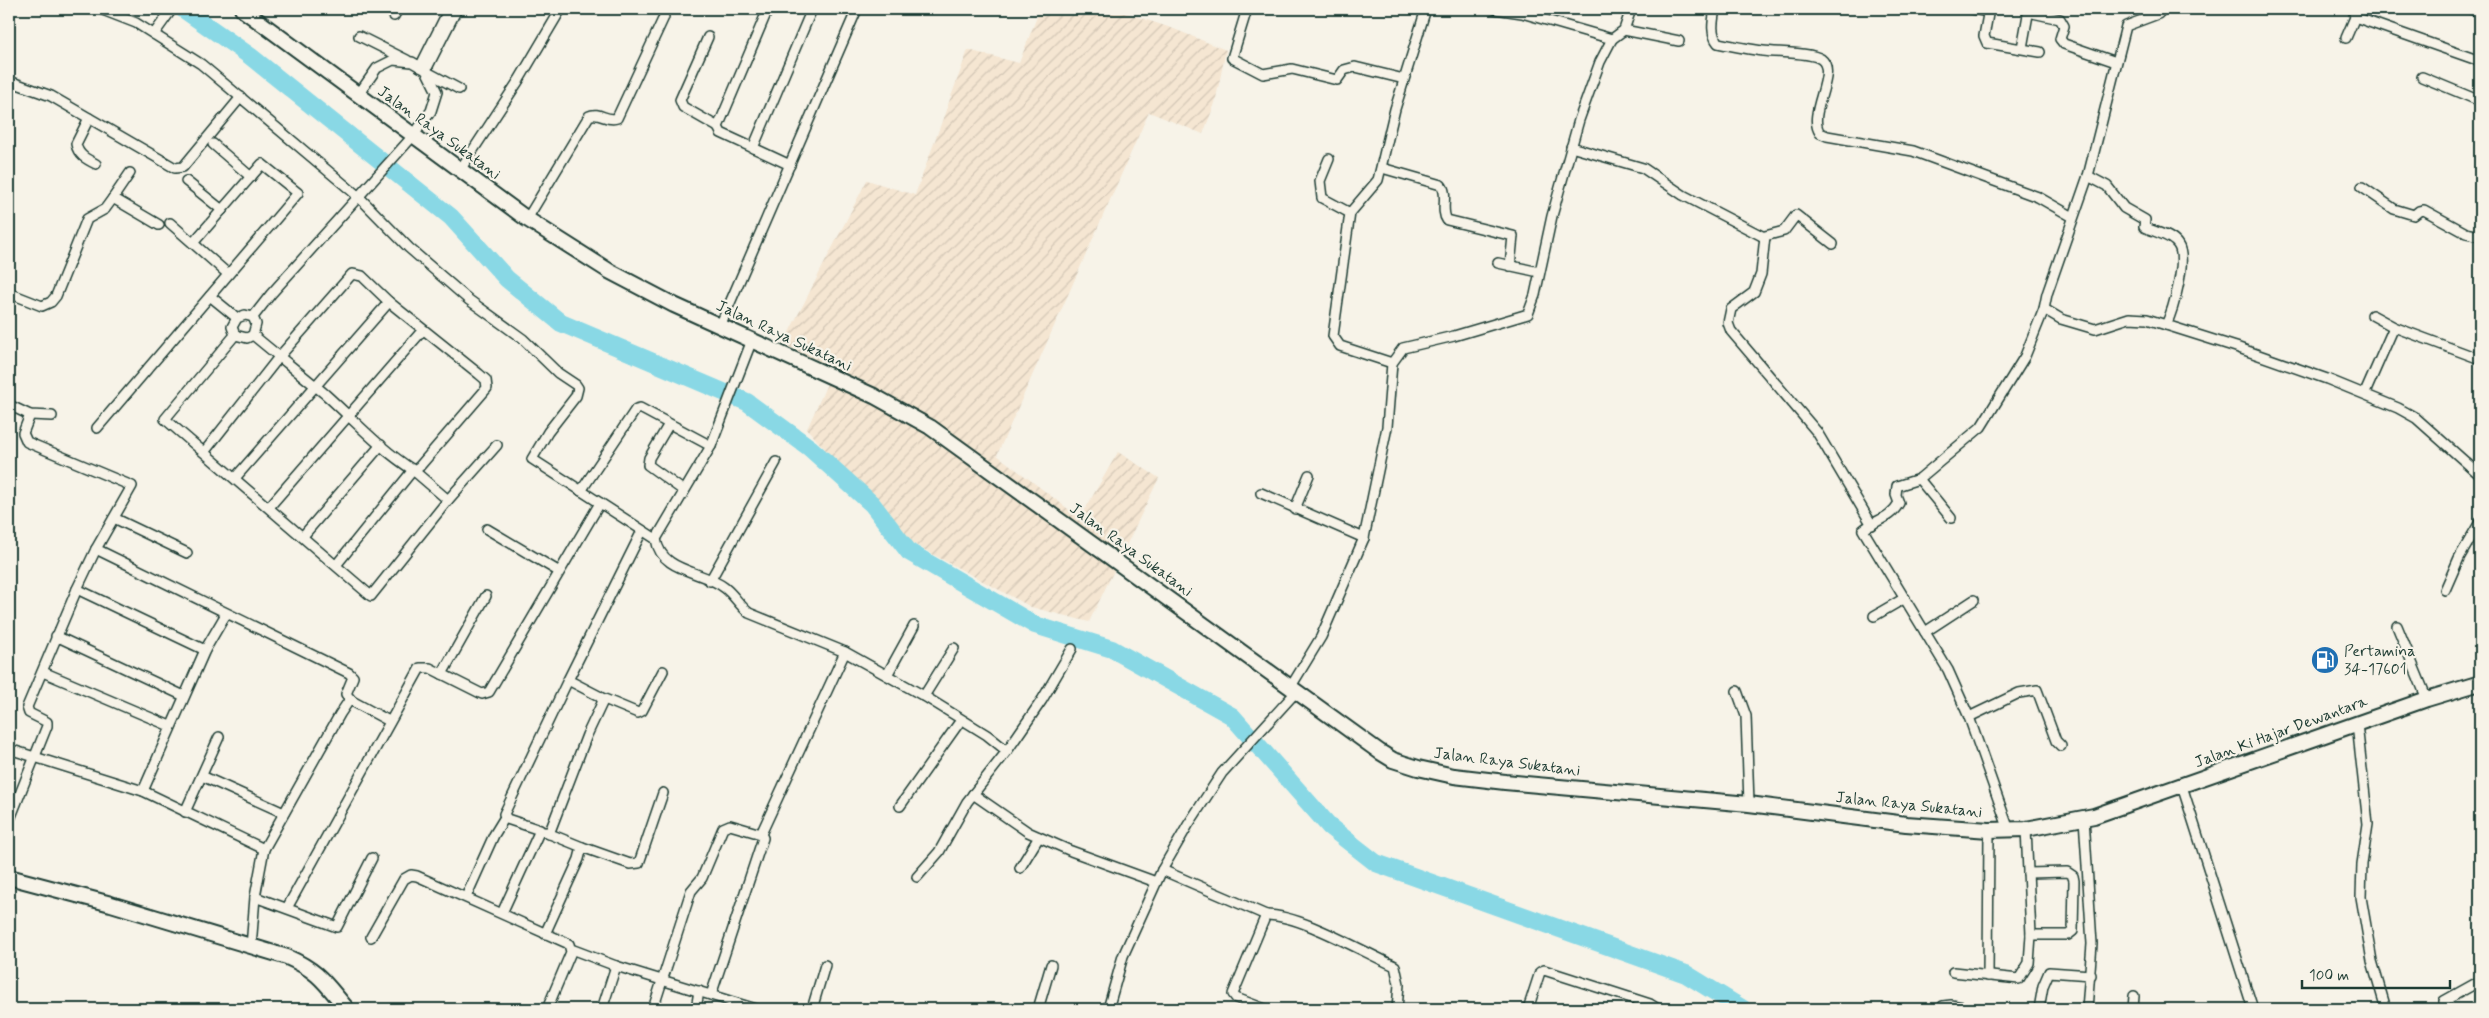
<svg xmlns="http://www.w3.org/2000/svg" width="2489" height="1018" viewBox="0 0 2489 1018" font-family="Mynerve,sans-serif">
<defs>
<pattern id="industrial-furrows" width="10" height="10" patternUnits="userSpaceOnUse" patternTransform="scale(1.25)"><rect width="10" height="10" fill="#f5e6d2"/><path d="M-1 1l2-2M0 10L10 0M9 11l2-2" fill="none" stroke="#d2c6b5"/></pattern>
</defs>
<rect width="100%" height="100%" fill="#f7f3e8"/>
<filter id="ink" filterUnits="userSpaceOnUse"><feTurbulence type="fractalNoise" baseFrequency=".02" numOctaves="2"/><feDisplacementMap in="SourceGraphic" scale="10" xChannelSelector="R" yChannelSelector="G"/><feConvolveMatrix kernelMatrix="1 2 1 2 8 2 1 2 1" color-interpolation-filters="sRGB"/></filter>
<g filter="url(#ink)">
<path fill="url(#industrial-furrows)" d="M 1040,9 L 1114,9 L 1174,29 L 1226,50 L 1215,103 L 1203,134 L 1149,112 L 997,455 L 1080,518 L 1118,452 L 1159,478 L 1089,622 L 1031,607 L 906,540 L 807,429 L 834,368 L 783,344 L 867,180 L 915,195 L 968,50 L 1019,63 Z"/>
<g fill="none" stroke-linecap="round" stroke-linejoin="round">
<path stroke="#89d8e5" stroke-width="18" d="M 183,9 L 250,56 L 451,217 L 507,279 L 561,323 L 747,402 L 810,448 L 872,504 L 909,552 L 1035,625 L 1112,649 L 1232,716 L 1330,827 L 1376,863 L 1686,974 L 1743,1009"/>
<defs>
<g id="street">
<path d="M 100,9 L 136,23 L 201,64 L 359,197 L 409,248 L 469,300 L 523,339 L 558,373 L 576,385 L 578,388 L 576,396 L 548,432 L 532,459 L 656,539 C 661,573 703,570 725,588 C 734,595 739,605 749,613 L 845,652 L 924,696 L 987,735 L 1007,751 L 967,802 L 939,852 L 917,877"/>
<path d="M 768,9 L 718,127 L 721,133 L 790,165"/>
<path d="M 1247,9 L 1232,58 L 1263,74 L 1292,69 L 1337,80 L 1344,70 L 1355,67 L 1404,79"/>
<path d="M 1495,9 L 1522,13 L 1612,39"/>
<path d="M 1715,9 C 1713,21 1710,33 1718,43 C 1733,46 1748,49 1763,51 C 1777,53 1811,52 1821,59 C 1839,72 1806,114 1820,133 L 1827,136 L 1913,151 L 2038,197 L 2073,217"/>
<path d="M 1973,9 L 1989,12"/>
<path d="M 1989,9 L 1984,36 L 1987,43 L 2040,52"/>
<path d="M 2163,9 L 2158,14 L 2126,26 L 2088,176 L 2047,294 L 2044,309 L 2061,319 L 2095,329 L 2129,318 L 2147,319 L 2236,347 L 2327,379 L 2398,408 L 2416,418 L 2480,475"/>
<path d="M 2471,9 L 2480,12"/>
<path d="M 2028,12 L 2060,19 L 2064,26 L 2060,39 L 2064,44 L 2116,62"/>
<path d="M 394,16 L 398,9"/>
<path d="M 2355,17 L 2480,61"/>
<path d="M 1624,30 L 1679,41"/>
<path d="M 154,34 L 172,9"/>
<path d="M 359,36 L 407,60"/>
<path d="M 708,37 L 680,100 L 683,107 L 718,127"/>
<path d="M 2346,38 L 2355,17 L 2353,9"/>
<path d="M 2022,48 L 2029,9"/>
<path d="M 420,67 L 449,9"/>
<path d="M 426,70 L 457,9"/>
<path d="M 429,73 L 459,89"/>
<path d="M 2422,77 L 2480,101"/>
<path d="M 9,81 L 51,96 L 175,168 L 183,167 L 241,97"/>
<path d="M 89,118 L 76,144 C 78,155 86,159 96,164"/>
<path d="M 213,144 L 251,177"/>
<path d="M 1571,147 L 1643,168 L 1683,195 L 1764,237"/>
<path d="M 753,148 L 812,9"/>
<path d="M 1329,159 L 1320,181 L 1322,198 L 1350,213"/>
<path d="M 1382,168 L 1441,185 C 1449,194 1440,210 1447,220 L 1513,236 L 1510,266"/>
<path d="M 460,170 L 519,80 L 561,9"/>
<path d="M 2088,176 L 2107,186 L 2124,208 L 2145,220 L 2144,227 C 2154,232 2172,235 2178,245 C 2188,259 2173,310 2166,325"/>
<path d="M 186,181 L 222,210"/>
<path d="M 2362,187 L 2394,209 L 2414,215 L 2419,211 L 2424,210 L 2466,233 L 2480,236"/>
<path d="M 113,198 L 130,173"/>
<path d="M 527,219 L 589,116 C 599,111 607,122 617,118 L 664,17"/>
<path d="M 170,223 L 228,274"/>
<path d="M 1833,244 L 1796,215 L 1784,231 L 1765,236 L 1761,274 L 1754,292 L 1731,309 L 1728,323 L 1731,331 L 1817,432 L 1872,525"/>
<path d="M 1498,263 L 1539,272"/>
<path d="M 9,293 L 42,306 L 51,302 L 56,296 L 87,219 L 105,209 L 113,198 L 159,225"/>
<path d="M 210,296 L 237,318"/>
<path d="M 2372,315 L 2394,327 L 2480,359"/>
<path d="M 253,317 L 245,315 L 237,318 L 232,327 L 235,335 L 165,419 L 371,596 L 448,500"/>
<path d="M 720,326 L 857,9"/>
<path d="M 235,335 L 247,338 L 253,335"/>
<path d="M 1392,363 L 1340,346 L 1333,336 L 1350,213 L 1378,180 L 1395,109 L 1426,9"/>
<path d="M 2365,393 L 2394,327"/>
<path d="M 9,405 L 30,415 L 52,416"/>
<path d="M 669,424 L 649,458 L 648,465 L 684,491"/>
<path d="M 97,428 L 298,193 L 262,164 L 193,243"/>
<path d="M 205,451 L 279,357 L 352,274 L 362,276 L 389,302"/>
<path d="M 235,478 L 389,302 L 479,374 L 486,380 L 487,388 L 419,467 L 413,470 C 380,449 354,420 325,394 C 301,374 277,355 253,335 L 256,324 L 253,317 L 271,294 L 413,136 L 431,111 L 437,92 L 426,70 L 412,62 L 393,60 L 377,68 L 358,95"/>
<path d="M 1919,479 L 1951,518"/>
<path d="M 581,491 L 636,409 L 640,408 L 711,446"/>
<path d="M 1261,493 L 1364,538"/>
<path d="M 270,506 L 422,331"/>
<path d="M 1295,509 L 1309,475"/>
<path d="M 114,518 L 187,553"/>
<path d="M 487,529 L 558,571"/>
<path d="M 303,536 L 381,445"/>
<path d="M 656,539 L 711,446 L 752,340"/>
<path d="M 96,549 L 349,673 L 353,677 L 346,694 L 352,701"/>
<path d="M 337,564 L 413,470 L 448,500 L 497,445"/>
<path d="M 710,581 L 776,462"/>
<path d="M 77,589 L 205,650"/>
<path d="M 2445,590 L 2459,558 L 2480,522"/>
<path d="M 1874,616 L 1905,598"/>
<path d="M 2397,626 L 2427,699"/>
<path d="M 1925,632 L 1974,600"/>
<path d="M 56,636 L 184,696"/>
<path d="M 43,672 L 170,726"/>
<path d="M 442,674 L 486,596"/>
<path d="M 887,675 L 914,626"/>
<path d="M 1290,688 L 1321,637 L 1364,538 L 1387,427 L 1392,363 L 1403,348 L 1454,336 L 1528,314 L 1535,295 L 1552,216 L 1579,120 L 1600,62 L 1612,39 L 1624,30 L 1631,9"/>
<path d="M 1737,691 L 1746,716 L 1749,804"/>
<path d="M 924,696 L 954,648"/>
<path d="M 602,698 L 638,713 L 642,711 L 663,671"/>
<path d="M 1969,717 L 2019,693 L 2037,690 L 2056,741 L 2061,746"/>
<path d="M 2357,724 L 2368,824 L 2362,864 L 2361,897 L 2372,961 L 2386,1009"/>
<path d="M 9,749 L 143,791 L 264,849"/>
<path d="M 1007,751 L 1042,700 L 1072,649"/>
<path d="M 202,776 L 284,813"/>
<path d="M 2182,786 L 2253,1009"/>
<path d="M 143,791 L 205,650 L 226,614"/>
<path d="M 973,794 L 1028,832 L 1071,851 L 1156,882"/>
<path d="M 900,806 L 961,720"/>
<path d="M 185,812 L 219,737"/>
<path d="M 2084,818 L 2092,944 L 2087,1009"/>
<path d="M 10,819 L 47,726 L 47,722 L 29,713 L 27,707 L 77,589 L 96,549 L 132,486 L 27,442 L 23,433 L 30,415"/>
<path d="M 2009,830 L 1969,717 L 1948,670 L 1863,530 C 1875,520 1890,519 1899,503 L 1896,495 L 1897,486 L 1919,479 L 1981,427 L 2025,356 L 2044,309"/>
<path d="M 545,832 L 582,847 L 579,859 L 545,934"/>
<path d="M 549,834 L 587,735 L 603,701 L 599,696 L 568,680 L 642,531"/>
<path d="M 761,834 L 845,652"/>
<path d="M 582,847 L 630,864 L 639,863 L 663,793"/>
<path d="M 1020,868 L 1039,837"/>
<path d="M 1162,870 L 1266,915 L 1233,994 L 1236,998 L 1265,1009"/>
<path d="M 2028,873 L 2067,872 L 2073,876 L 2074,881 L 2073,931 L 2068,935 L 2031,935"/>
<path d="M 255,897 L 337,927 L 372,858"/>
<path d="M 466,897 L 494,835 L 505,817"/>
<path d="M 287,908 L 420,668 L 430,668 L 482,694 L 489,692 L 600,503"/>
<path d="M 502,913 L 540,830 L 507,819 L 504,814 L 568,680"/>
<path d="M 1266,915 C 1301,915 1361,951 1395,966 L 1399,984 L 1397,1009"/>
<path d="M 371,937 L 404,879 L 411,875 L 417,876 L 569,944 L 571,952 L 547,1009"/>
<path d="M 251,947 L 255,897 L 264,849 L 340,714 L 348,702 L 352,701 L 389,721"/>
<path d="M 571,949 L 616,966 L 756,1009"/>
<path d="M 1953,972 L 2019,979 L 2029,963 L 2031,935 L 2026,829"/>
<path d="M 1988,976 L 1989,830"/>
<path d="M 602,1009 L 616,966"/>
<path d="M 653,1009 L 691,891 L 702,878 L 723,828 L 730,825 L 761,834 L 763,838 L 711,995"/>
<path d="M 696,1009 L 699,991"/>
<path d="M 812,1009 L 825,965"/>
<path d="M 1038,1009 L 1051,965"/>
<path d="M 1108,1009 L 1123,956 L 1162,870 L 1188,825 L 1222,773 L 1296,692"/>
<path d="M 1528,1009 L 1540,972 L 1544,970 L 1650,1004 L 1658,1009"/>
<path d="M 1942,1009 L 1943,1006 L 1951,1005 L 1974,1009"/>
<path d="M 2039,1009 L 2043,986 L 2049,972 L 2091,975"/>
<path d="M 2133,1009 L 2134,996"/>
<path d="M 2444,1009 L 2444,1001 L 2480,981"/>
</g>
<g id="secondary">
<path d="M 242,9 L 527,219 L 609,271 L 674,305 L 874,396 L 930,427 L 1380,752 L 1393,760 L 1418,768 L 1454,776 L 1505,782 L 1749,804 L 1906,824 L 1989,830 L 2026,829 L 2094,816 L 2427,699 L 2480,683"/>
<path d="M 9,877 L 111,904 L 287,957 C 319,971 325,983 347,1009"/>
</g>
</defs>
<use href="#street" stroke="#1f3d34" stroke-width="12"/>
<use href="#secondary" stroke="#1f3d34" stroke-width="18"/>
<use href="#street" stroke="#f7f3e8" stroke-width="9"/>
<use href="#secondary" stroke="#f7f3e8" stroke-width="14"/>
</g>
</g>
<defs>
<symbol id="fuel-disc" viewBox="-11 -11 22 22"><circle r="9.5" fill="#1f6fb2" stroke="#f7f3e8"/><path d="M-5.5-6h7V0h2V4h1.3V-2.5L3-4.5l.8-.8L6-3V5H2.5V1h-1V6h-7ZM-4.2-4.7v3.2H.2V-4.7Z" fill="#fff"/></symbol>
</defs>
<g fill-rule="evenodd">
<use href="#fuel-disc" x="2309" y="644" width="32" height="32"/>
</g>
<g text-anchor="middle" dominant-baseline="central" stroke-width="4.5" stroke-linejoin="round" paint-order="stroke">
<g font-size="16" fill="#1f3d34" stroke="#f7f3e8">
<text transform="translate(439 133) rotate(36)">Jalan Raya Sukatani</text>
<text transform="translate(784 336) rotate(25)">Jalan Raya Sukatani</text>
<text transform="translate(1131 550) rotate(36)">Jalan Raya Sukatani</text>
<text transform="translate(2281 732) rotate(-20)">Jalan Ki Hajar Dewantara</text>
<text transform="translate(1507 762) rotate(7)">Jalan Raya Sukatani</text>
<text transform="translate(1909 805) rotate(6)">Jalan Raya Sukatani</text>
</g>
<g font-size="16" fill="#1f3d34" stroke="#f7f3e8" text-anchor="start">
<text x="2344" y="651">Pertamina<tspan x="2344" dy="18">34-17601</tspan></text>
</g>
</g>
<rect width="2489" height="1018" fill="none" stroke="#f7f3e8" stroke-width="30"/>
<rect x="15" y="15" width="2459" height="988" fill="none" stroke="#1f3d34" stroke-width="2" filter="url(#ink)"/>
<path d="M2302 980v8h148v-8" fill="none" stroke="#1f3d34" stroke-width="2.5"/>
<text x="2309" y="980" font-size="15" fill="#1f3d34" stroke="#f7f3e8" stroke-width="4" paint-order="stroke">100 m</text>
</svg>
